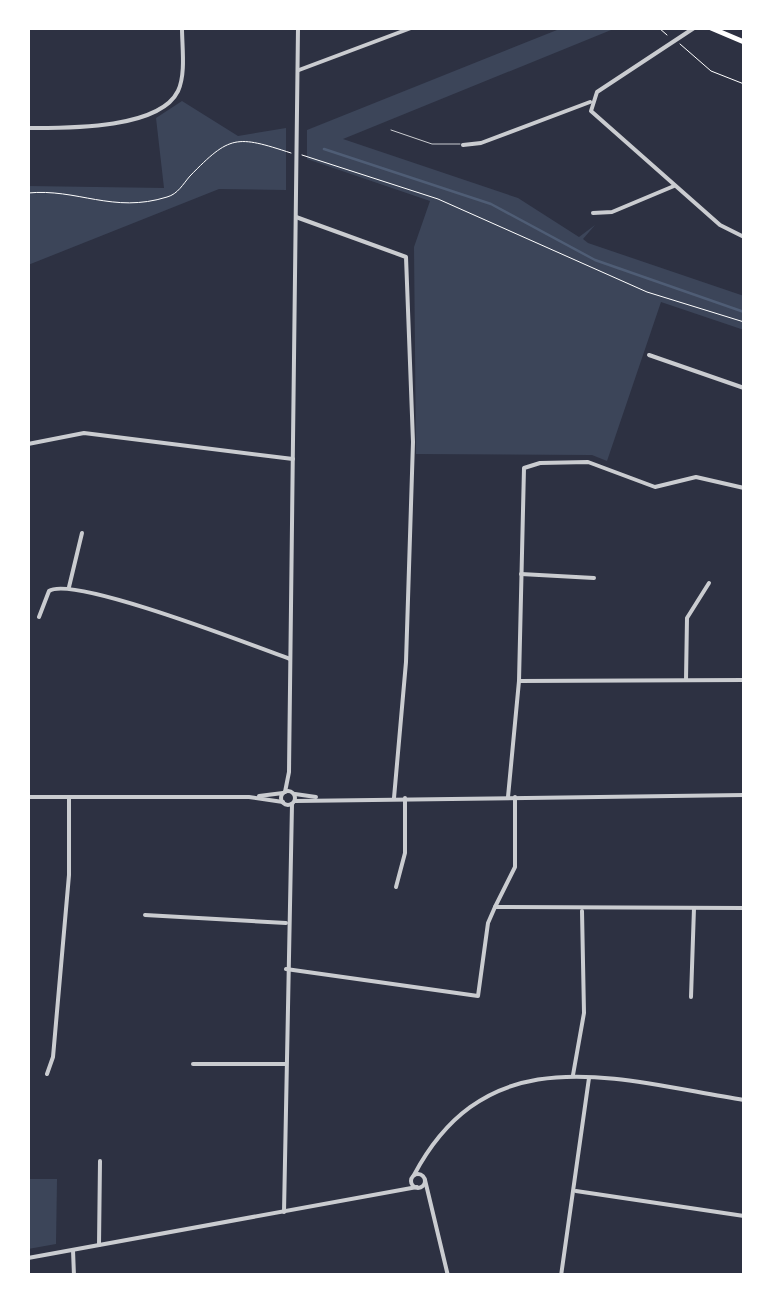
<svg xmlns="http://www.w3.org/2000/svg" width="772" height="1303" viewBox="0 0 772 1303" font-family="'Noto Sans',sans-serif">
<rect width="100%" height="100%" fill="#2d3142"/>
<g fill="#3c4559">
<path d="M 562,28 L 616,28 L 343,139 L 518,198 L 579,237 L 595,225 L 583,239 L 588,243 L 744,296 L 744,330 L 661,302 L 607,461 L 592,455 L 416,454 L 414,247 L 430,201 L 307,159 L 307,130 Z"/>
<path d="M 182,101 L 238,136 L 286,128 L 286,190 L 219,189 L 28,265 L 28,186 L 164,188 L 156,118 Z"/>
<path d="M 28,1179 L 57,1179 L 56,1244 L 28,1249 Z"/>
</g>
<g fill="none" stroke-linecap="round" stroke-linejoin="round">
<path stroke="#4f5d75" stroke-width="2.5" d="M 324,149 L 491,204 L 595,260 L 744,312"/>
<g stroke="#fff" stroke-width="1">
<path d="M 659,28 L 667,35"/>
<path d="M 680,44 L 711,71 L 744,84"/>
<path d="M 302,155 L 438,199 L 647,292 L 744,322"/>
<path d="M 28,193 C 77,188 113,214 167,197 C 178,194 183,184 190,176 C 230,135 236,135 291,153"/>
</g>
<path stroke="#caccd0" stroke-width="1" d="M 391,130 L 432,144 L 460,144"/>
<g stroke="#caccd0" stroke-width="4">
<path d="M 694,28 L 597,92 L 591,111 L 720,225 L 744,237"/>
<path d="M 299,70 L 411,28"/>
<path d="M 28,128 C 64,128 159,130 178,91 C 186,74 182,47 182,28"/>
<path d="M 463,145 L 481,143 L 590,102"/>
<path d="M 593,213 L 612,212 L 674,186"/>
<path d="M 296,217 L 406,257 L 413,442 L 406,662 L 394,798"/>
<path d="M 649,355 L 744,388"/>
<path d="M 28,444 L 84,433 L 293,459"/>
<path d="M 521,574 L 594,578"/>
<path d="M 69,587 L 82,533"/>
<path d="M 39,617 L 49,591 C 73,575 254,646 290,659"/>
<path d="M 686,680 L 687,618 L 709,583"/>
<path d="M 519,681 L 744,680"/>
<path d="M 508,797 L 519,681 L 524,468 L 540,463 L 588,462 L 655,487 L 696,477 L 744,488"/>
<path d="M 396,887 L 405,853 L 405,798"/>
<path d="M 495,907 L 515,867 L 515,797"/>
<path d="M 145,915 L 286,923"/>
<path d="M 286,969 L 478,996 L 488,923 L 495,907 L 744,908"/>
<path d="M 691,997 L 694,908"/>
<path d="M 193,1064 L 285,1064"/>
<path d="M 47,1074 L 53,1057 L 69,875 L 69,797"/>
<path d="M 573,1075 L 584,1013 L 582,911"/>
<path d="M 576,1191 L 744,1216"/>
<path d="M 99,1245 L 100,1161"/>
<path d="M 73,1250 L 74,1276"/>
<path d="M 561,1276 L 589,1078"/>
</g>
<g stroke="#caccd0" stroke-width="4">
<circle cx="288" cy="798" r="7"/>
<path d="M 285,792 L 289,772 L 298,28"/>
<path d="M 295,794 L 316,797"/>
<path d="M 259,796 L 283,793"/>
<path d="M 28,797 L 249,797 L 283,802"/>
<path d="M 295,801 L 744,795"/>
<circle cx="418" cy="1181" r="7"/>
<path d="M 414,1175 C 489,1034 617,1080 744,1100"/>
<path d="M 425,1180 L 448,1276"/>
<path d="M 284,1212 L 292,804"/>
<path d="M 28,1258 L 417,1187"/>
</g>
<path stroke="#fff" stroke-width="5" d="M 711,28 L 744,42"/>
</g>
<rect width="772" height="1303" fill="none" stroke="#ffffff" stroke-width="60"/>
</svg>
